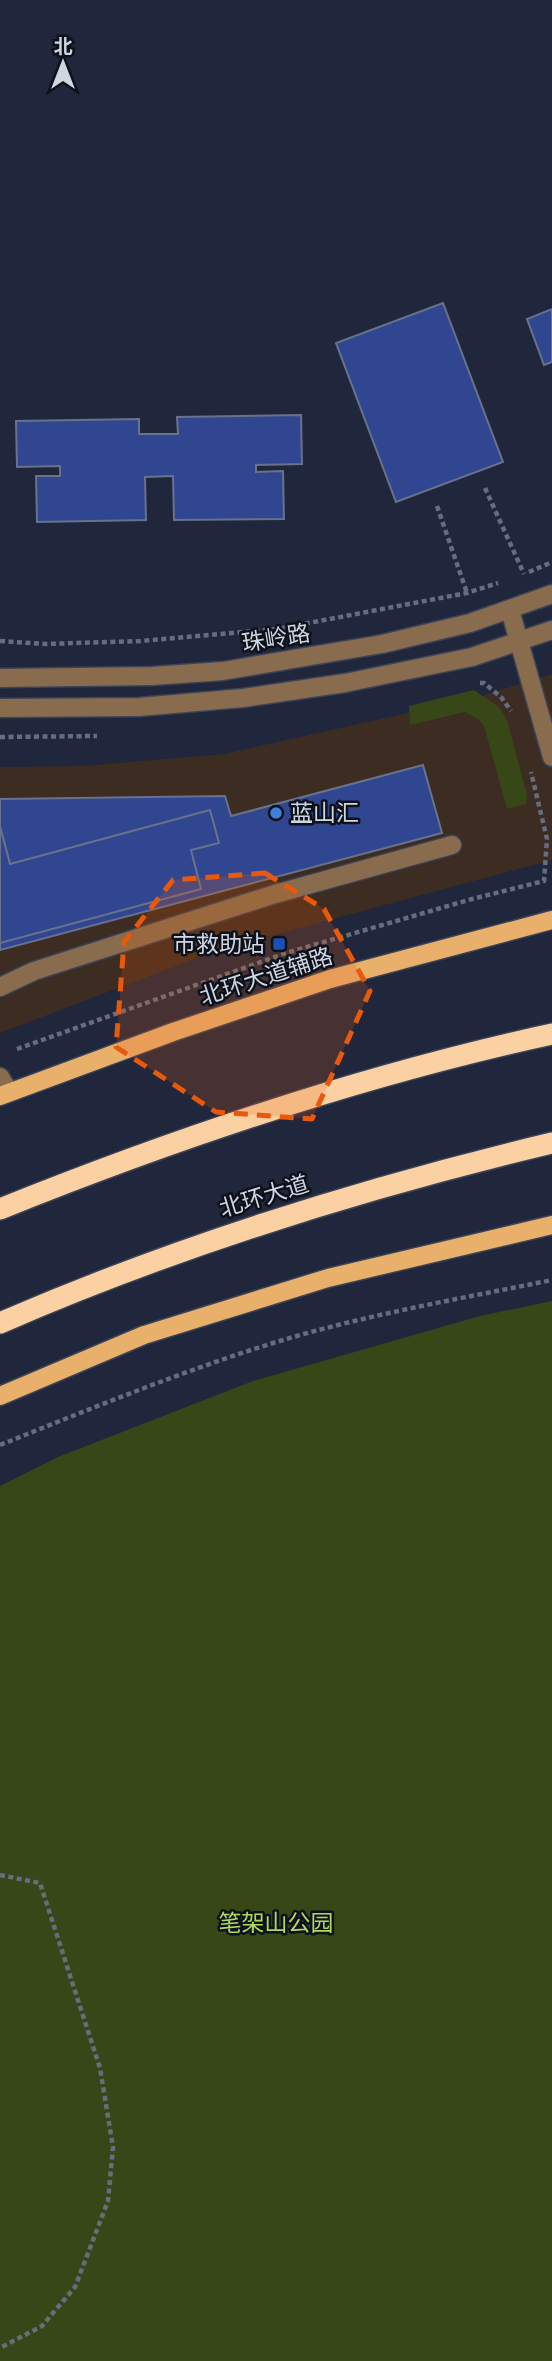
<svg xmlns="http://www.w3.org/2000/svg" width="552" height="2361" viewBox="0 0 552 2361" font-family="'Space Grotesk','Noto Sans SC',sans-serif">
<rect width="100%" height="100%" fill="#20273c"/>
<path fill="#3c2c21" d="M 552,674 L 552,860 L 221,949 L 0,1033 L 0,767 L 84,766 L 224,754 L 475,698 Z"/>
<g fill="#374717">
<path d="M 474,690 L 499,707 L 507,720 L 527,795 L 526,804 L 507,809 L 484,726 L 478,719 L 465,712 L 410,725 L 409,706 Z"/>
<path d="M 552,1301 L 552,2361 L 0,2361 L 0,1486 L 58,1457 L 253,1381 L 480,1316 Z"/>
</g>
<g fill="#314691" stroke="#69728b" stroke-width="2">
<path d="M 443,303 L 503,462 L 396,502 L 336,343 Z"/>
<path d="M 552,309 L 552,362 L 544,365 L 527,319 Z"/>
<path d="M 301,415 L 302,464 L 256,465 L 256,472 L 283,471 L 284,519 L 174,520 L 173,476 L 145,477 L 146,520 L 37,522 L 36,476 L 60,476 L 60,466 L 17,467 L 16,421 L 139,419 L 139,434 L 178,434 L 177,417 Z"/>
<path d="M 423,765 L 442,833 L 0,950 L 0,799 L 225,796 L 231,816 Z"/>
<path d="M 210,810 L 219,843 L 191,850 L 201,889 L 0,943 L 0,826 L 10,864 Z"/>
</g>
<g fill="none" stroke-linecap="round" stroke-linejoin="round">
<defs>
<g id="minor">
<path d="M 510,610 L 552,757"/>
<path d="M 0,678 L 152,676 L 223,671 L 382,644 L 470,623 L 552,594"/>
<path d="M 0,708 L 139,707 L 243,698 L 345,683 L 472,657 L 552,630"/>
<path d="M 0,987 L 34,971 L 275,894 L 452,845"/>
<path d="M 0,1077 L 9,1092"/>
</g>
<g id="major">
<path d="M 0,1096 L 173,1032 L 330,979 L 552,920"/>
<path d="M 0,1396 L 144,1335 L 328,1278 L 552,1225"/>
</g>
<g id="highway">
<path d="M 0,1209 C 179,1137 363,1075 552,1034"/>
<path d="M 0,1323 C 177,1246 364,1188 552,1143"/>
</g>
</defs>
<use href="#minor" stroke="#3c4357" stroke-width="21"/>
<use href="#major" stroke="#3c4357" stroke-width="21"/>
<use href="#highway" stroke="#3c4357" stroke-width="24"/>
<g stroke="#676d7f" stroke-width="4.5" stroke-dasharray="5 3.5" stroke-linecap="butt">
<path d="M 485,488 L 524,574"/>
<path d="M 437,506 L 467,593"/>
<path d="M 529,572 L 552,562"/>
<path d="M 0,641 L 45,644 L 140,641 L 277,629 L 467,593 L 498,583"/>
<path d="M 480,683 L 484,683 L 501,697 L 511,711"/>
<path d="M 0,737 L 97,736"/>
<path d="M 17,1049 L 286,953 L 472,899 L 544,881 L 547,839 L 531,772"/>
<path d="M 0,1445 C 90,1409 180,1372 273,1343 C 364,1315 459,1299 552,1280"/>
<path d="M 0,1875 L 40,1883 L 100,2068 L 113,2147 L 108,2201 L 75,2287 L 42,2326 L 0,2348"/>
</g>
<use href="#minor" stroke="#886c4d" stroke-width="18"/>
<use href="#major" stroke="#e9b06c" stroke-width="18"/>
<use href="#highway" stroke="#fbd1a3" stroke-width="21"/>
</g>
<path fill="#e8590c" fill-opacity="0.2" stroke="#e8590c" stroke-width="5" stroke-dasharray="14 9" stroke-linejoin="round" d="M 265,873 L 324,909 L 370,991 L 312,1119 L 216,1112 L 116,1047 L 124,942 L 173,880 Z"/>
<circle fill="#3f7fe0" stroke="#0d111a" stroke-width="2.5" cx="276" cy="813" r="7"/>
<rect fill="#1a4fb4" stroke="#0d111a" stroke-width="2.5" x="272" y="937" width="14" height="14" rx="3.5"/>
<g text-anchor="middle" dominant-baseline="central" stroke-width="5" stroke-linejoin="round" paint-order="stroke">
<g font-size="23" fill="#cfd5e3" stroke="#0d111a">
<text transform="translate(276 638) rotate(-9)">珠岭路</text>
<text transform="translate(266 976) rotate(-18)">北环大道辅路</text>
<text transform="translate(264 1196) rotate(-17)">北环大道</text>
</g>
<g font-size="23" fill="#cfd5e3" stroke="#0d111a" text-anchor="start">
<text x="290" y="813">蓝山汇</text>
<text x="265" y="944" text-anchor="end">市救助站</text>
</g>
<g font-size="23" fill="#afd95e" stroke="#0d111a">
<text x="276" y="1923">笔架山公园</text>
</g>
</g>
<g transform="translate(63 63)" stroke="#0d111a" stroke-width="5" paint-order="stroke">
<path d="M0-5L12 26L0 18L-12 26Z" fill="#cfd5e3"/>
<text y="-10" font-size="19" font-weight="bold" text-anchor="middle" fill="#cfd5e3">北</text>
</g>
</svg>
